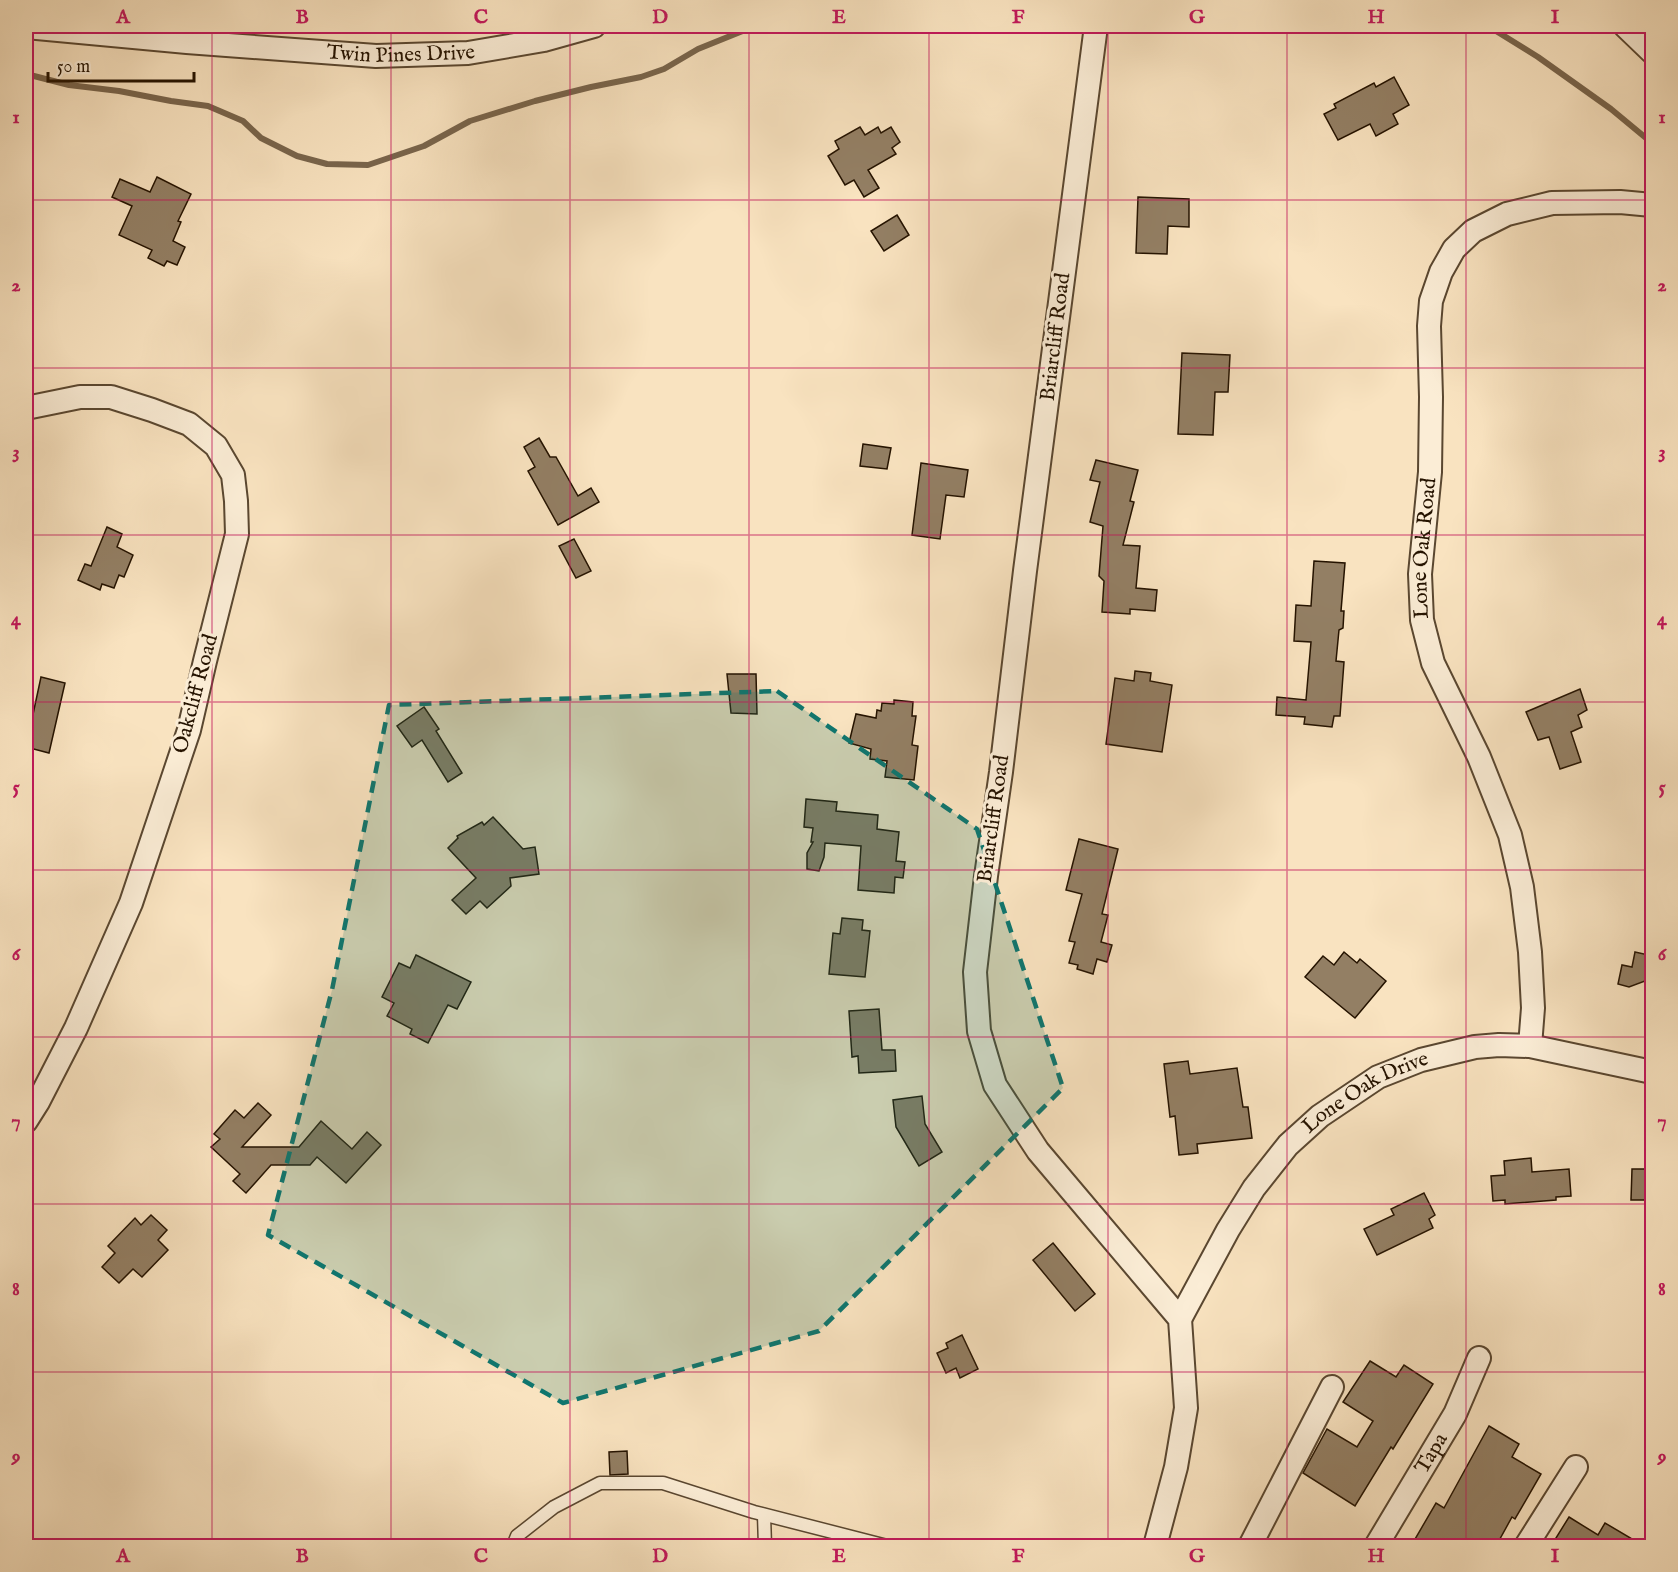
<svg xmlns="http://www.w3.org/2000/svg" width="1678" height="1572" viewBox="0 0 1678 1572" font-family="'IM FELL English',serif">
<rect width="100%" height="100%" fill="#f9e3c0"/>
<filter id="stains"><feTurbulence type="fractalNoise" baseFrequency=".00333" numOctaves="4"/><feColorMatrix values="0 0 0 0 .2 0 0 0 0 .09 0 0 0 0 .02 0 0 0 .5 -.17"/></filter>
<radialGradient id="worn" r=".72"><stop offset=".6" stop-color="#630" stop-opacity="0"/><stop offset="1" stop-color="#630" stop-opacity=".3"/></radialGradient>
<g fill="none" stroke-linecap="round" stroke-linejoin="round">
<g stroke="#79654c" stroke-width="6">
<path d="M 1488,26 L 1538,57 L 1611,109 L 1652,143"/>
<path d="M 26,75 L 30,75 L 69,85 L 119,91 L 171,101 L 208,106 L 243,121 L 261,138 L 297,156 L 327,164 L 368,165 L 424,146 L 470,121 L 535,101 L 591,87 L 641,77 L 664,69 L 698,49 L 755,26"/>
</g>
</g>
<g fill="#937f64" stroke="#251300" stroke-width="1.5">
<path d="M 1394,77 L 1409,105 L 1393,114 L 1398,124 L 1376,136 L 1370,124 L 1338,140 L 1324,114 L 1336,108 L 1334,104 L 1374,83 L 1376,87 Z"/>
<path d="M 860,127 L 865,135 L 878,127 L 881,133 L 891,127 L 900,142 L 892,148 L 896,154 L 868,170 L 879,188 L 864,197 L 854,180 L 845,185 L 828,156 L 839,149 L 835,141 Z"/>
<path d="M 157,177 L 191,194 L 178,221 L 181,222 L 173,241 L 185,247 L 177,265 L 167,261 L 164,266 L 148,258 L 152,250 L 119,235 L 132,206 L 112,197 L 120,179 L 150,192 Z"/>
<path d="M 1138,197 L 1189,199 L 1189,227 L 1168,226 L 1167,254 L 1136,253 Z"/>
<path d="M 897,215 L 909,235 L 884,251 L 871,231 Z"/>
<path d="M 1182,353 L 1230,355 L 1228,392 L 1215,392 L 1213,435 L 1178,434 Z"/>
<path d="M 539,438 L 550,457 L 556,457 L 578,496 L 591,488 L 599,502 L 558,525 L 528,471 L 535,467 L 524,447 Z"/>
<path d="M 863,444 L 891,448 L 887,469 L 860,466 Z"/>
<path d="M 1096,460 L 1138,470 L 1130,501 L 1134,502 L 1123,545 L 1140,546 L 1136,588 L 1157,590 L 1155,611 L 1130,609 L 1130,614 L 1102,612 L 1104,581 L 1099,576 L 1103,526 L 1090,522 L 1100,482 L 1090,480 Z"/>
<path d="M 921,463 L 968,470 L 964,497 L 946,495 L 940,539 L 912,535 Z"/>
<path d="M 107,527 L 122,534 L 117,547 L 133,555 L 124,577 L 119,575 L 114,588 L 102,584 L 100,590 L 78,580 L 85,564 L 91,566 Z"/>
<path d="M 574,539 L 591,571 L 576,578 L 559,546 Z"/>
<path d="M 1314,561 L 1345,563 L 1341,611 L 1344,611 L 1343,628 L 1339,630 L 1336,661 L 1344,662 L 1340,716 L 1334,716 L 1332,727 L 1304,724 L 1305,717 L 1276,715 L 1277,697 L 1306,700 L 1311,642 L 1294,641 L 1296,605 L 1311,606 Z"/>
<path d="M 1135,671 L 1151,673 L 1150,681 L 1172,685 L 1162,752 L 1106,744 L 1115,678 L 1134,681 Z"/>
<path d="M 727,674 L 756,674 L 757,714 L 731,713 Z"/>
<path d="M 41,677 L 65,683 L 49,753 L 26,747 Z"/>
<path d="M 1580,689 L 1587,710 L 1578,715 L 1582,727 L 1571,732 L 1581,762 L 1560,769 L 1549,737 L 1538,740 L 1526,712 Z"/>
<path d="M 894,700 L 913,702 L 912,716 L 916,716 L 912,745 L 918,746 L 914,780 L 885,777 L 887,761 L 870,759 L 871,749 L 849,743 L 856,714 L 876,718 L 877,710 L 881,711 L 882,703 L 894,704 Z"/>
<path d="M 424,707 L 439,729 L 436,731 L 462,773 L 448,782 L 422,740 L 412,747 L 397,726 Z"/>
<path d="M 806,799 L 837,802 L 836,811 L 878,815 L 877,829 L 899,832 L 896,861 L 905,862 L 903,878 L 895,877 L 894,893 L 858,890 L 861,846 L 825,843 L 824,857 L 819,871 L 807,869 L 807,853 L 813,842 L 811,842 L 813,828 L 804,827 Z"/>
<path d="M 493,817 L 523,849 L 535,847 L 539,874 L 510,878 L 511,886 L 487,908 L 480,901 L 466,914 L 452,900 L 476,878 L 448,848 L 458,838 L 457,836 L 482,822 L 484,825 Z"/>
<path d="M 1079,839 L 1118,849 L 1102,914 L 1108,915 L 1101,942 L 1112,945 L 1107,962 L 1097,959 L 1093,974 L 1077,969 L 1078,965 L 1069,963 L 1075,942 L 1069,941 L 1082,894 L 1066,890 Z"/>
<path d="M 842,918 L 863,920 L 862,930 L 870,931 L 865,977 L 829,974 L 833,933 L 840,934 Z"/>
<path d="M 1344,952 L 1357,963 L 1360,959 L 1386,981 L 1355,1018 L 1305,977 L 1323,956 L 1334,965 Z"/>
<path d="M 1635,952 L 1653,956 L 1653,978 L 1629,987 L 1618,984 L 1622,965 L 1632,967 Z"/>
<path d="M 416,955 L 471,982 L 457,1009 L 448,1005 L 428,1043 L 410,1034 L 412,1029 L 387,1016 L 394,1003 L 382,997 L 399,963 L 410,968 Z"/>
<path d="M 879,1009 L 882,1050 L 895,1050 L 896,1071 L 859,1073 L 858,1056 L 852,1057 L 849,1011 Z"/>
<path d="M 1188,1061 L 1190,1074 L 1237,1068 L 1243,1107 L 1248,1107 L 1252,1138 L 1197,1144 L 1198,1153 L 1179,1155 L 1175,1116 L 1170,1117 L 1164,1064 Z"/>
<path d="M 922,1096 L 925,1124 L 942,1152 L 919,1166 L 896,1127 L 893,1100 Z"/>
<path d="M 258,1103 L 271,1115 L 242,1147 L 299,1147 L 321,1121 L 352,1149 L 367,1132 L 381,1145 L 346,1183 L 317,1157 L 310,1165 L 271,1165 L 246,1193 L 233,1181 L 240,1174 L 211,1147 L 220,1139 L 214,1134 L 235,1110 L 244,1118 Z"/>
<path d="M 1531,1158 L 1532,1172 L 1569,1169 L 1571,1196 L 1556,1197 L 1556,1200 L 1505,1204 L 1505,1200 L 1493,1201 L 1491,1176 L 1505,1175 L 1504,1161 Z"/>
<path d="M 1632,1169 L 1653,1169 L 1653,1200 L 1631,1200 Z"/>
<path d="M 1424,1193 L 1435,1215 L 1429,1219 L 1433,1228 L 1377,1255 L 1364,1229 L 1394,1215 L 1391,1209 Z"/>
<path d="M 151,1215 L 167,1230 L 158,1240 L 168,1250 L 142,1277 L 133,1269 L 119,1283 L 102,1267 L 115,1253 L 108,1246 L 135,1218 L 141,1225 Z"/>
<path d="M 1053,1243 L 1095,1294 L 1075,1311 L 1033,1260 Z"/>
<path d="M 962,1335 L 978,1369 L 960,1378 L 956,1368 L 946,1373 L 937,1353 L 948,1348 L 946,1343 Z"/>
<path d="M 1370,1361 L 1396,1377 L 1404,1365 L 1433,1384 L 1393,1449 L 1391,1447 L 1355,1506 L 1303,1473 L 1327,1429 L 1357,1447 L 1373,1421 L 1343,1402 Z"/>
<path d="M 1489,1426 L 1519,1444 L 1512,1457 L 1541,1474 L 1515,1519 L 1512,1517 L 1496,1546 L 1411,1546 L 1436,1503 L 1444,1508 Z"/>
<path d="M 627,1451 L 628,1474 L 610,1475 L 609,1452 Z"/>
<path d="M 1569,1517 L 1598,1535 L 1605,1523 L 1644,1546 L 1551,1546 Z"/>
</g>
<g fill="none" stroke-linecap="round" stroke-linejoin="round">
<defs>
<g id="lane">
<path d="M 764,1515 L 765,1546"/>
<path d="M 513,1546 L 517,1536 L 554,1507 L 600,1483 L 663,1483 L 754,1512 L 887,1546"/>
</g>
<g id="street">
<path d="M 1096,26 L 1025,571 L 1001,772 L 986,876 L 975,972 L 979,1031 L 995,1085 L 1038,1151 L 1180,1319 L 1186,1408 L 1176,1467 L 1155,1546"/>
<path d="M 1625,26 L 1652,52"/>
<path id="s1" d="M 26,27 L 187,42 L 376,56 L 468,53 L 544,40 L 594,26"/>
<path d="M 26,408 L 80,397 L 111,397 L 152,410 L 189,424 L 216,446 L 233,475 L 236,501 L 237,534 L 205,661 L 189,730 L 131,903 L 76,1028 L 38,1102 L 26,1121"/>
<path id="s2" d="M 1530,1046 L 1533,1008 L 1530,952 L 1522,887 L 1510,835 L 1479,757 L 1433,663 L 1422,620 L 1420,574 L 1430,472 L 1431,397 L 1429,326 L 1431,301 L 1441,272 L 1454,249 L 1473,231 L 1507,214 L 1552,203 L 1620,202 L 1652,205"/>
<path id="s3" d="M 1180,1319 L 1228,1230 L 1254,1188 L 1288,1145 L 1320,1116 L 1378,1077 L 1421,1060 L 1475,1047 L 1499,1045 L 1530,1046 L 1652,1072"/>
<path d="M 1250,1546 L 1332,1387"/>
<path id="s4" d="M 1376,1546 L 1455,1414 L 1479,1358"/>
<path d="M 1526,1546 L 1576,1467"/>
</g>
</defs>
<use href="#lane" stroke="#5a4730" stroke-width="15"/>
<use href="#street" stroke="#5a4730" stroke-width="26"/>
<use href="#lane" stroke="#fbedd6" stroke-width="12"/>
<use href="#street" stroke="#fbedd6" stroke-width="22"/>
</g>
<path fill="#0f766e" fill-opacity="0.2" stroke="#0f766e" stroke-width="4.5" stroke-dasharray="12 8" stroke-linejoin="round" d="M 777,691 L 977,829 L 1063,1088 L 819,1331 L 563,1403 L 268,1235 L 332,990 L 389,705 Z"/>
<path fill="none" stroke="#c2185b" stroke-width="1.5" stroke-opacity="0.55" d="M 212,26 L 212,1546M 391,26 L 391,1546M 570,26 L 570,1546M 749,26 L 749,1546M 929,26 L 929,1546M 1108,26 L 1108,1546M 1287,26 L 1287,1546M 1466,26 L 1466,1546M 26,200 L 1652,200M 26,368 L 1652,368M 26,535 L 1652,535M 26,702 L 1652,702M 26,870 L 1652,870M 26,1037 L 1652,1037M 26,1204 L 1652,1204M 26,1372 L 1652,1372"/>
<g text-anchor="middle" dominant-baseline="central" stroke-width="6" stroke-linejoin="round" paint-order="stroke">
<g font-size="21" fill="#251300" stroke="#fbedd6">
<text stroke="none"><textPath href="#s1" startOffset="376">Twin Pines Drive</textPath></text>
<text transform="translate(1056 337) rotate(-83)">Briarcliff Road</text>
<text stroke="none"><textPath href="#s2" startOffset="518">Lone Oak Road</textPath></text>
<text transform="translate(196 694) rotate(-75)">Oakcliff Road</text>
<text transform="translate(994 819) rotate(-82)">Briarcliff Road</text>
<text stroke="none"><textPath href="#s3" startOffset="300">Lone Oak Drive</textPath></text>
<text stroke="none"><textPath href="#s4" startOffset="108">Tapa</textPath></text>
</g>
</g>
<rect width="1678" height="1572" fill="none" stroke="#f9e3c0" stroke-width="66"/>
<path d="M48 72v9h146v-9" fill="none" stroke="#251300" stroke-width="3"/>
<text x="57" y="72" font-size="18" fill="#251300" stroke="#fbedd6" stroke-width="4.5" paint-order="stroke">50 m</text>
<rect x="33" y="33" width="1612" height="1506" fill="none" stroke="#c2185b" stroke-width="2"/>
<g font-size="20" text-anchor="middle" font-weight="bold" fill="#c2185b">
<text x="123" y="23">A</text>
<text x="302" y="23">B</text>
<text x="481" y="23">C</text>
<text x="660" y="23">D</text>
<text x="839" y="23">E</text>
<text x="1018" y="23">F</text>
<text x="1197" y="23">G</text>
<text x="1376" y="23">H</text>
<text x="1555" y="23">I</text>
<text x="16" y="123">1</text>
<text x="1662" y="123">1</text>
<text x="16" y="291">2</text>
<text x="1662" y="291">2</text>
<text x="16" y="458">3</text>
<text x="1662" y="458">3</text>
<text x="16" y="625">4</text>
<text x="1662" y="625">4</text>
<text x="16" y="793">5</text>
<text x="1662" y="793">5</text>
<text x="16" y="960">6</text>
<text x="1662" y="960">6</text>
<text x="16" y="1127">7</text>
<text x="1662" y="1127">7</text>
<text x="16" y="1295">8</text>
<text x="1662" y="1295">8</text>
<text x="16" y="1462">9</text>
<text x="1662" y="1462">9</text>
<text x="123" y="1562">A</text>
<text x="302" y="1562">B</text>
<text x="481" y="1562">C</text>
<text x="660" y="1562">D</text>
<text x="839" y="1562">E</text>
<text x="1018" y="1562">F</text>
<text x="1197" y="1562">G</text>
<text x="1376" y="1562">H</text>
<text x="1555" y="1562">I</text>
</g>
<rect width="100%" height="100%" filter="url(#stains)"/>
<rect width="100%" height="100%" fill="url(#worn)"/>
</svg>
